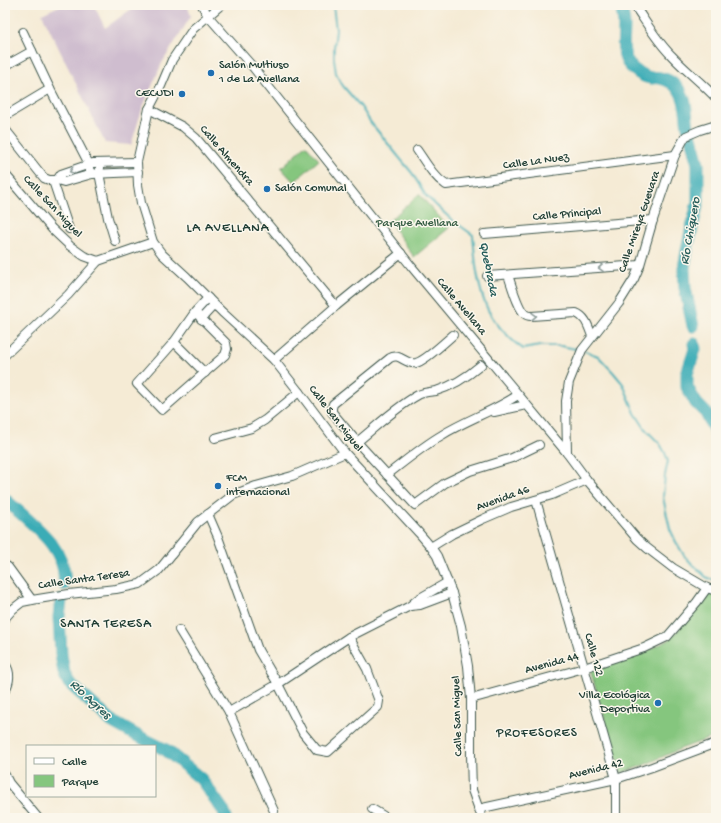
<svg xmlns="http://www.w3.org/2000/svg" width="721" height="823" viewBox="0 0 721 823" font-family="'Gochi Hand',sans-serif">
<rect width="100%" height="100%" fill="#fbf7ec"/>
<filter id="ink" filterUnits="userSpaceOnUse"><feTurbulence type="fractalNoise" baseFrequency=".025" numOctaves="2"/><feDisplacementMap in="SourceGraphic" scale="8" xChannelSelector="R" yChannelSelector="G"/><feConvolveMatrix kernelMatrix="1 2 1 2 8 2 1 2 1" color-interpolation-filters="sRGB"/></filter>
<filter id="wash" filterUnits="userSpaceOnUse"><feTurbulence type="fractalNoise" baseFrequency=".012" numOctaves="4" result="noise"/><feDisplacementMap in="SourceGraphic" scale="16" xChannelSelector="R" yChannelSelector="G"/><feGaussianBlur stdDeviation="0.9" result="paint"/><feColorMatrix in="noise" values="0 0 0 0 0 0 0 0 0 0 0 0 0 0 0 0 0 1.4 0 .05"/><feComposite in="paint" operator="in"/></filter>
<g filter="url(#wash)">
<rect width="100%" height="100%" fill="#f5ebd5"/>
<path fill="#cfbdcf" d="M 61,5 L 94,5 L 105,28 L 137,5 L 187,5 L 191,16 L 162,63 L 142,109 L 131,145 L 105,143 L 42,14 Z"/>
<g fill="#85c67e" stroke="#528259">
<path d="M 306,145 L 319,160 L 294,182 L 281,168 Z"/>
<path d="M 419,194 L 449,228 L 414,257 L 389,221 Z"/>
<path d="M 710,594 L 716,596 L 716,736 L 680,749 L 644,765 L 621,773 L 590,670 L 642,653 L 669,640 Z"/>
</g>
<g fill="none" stroke-linecap="round" stroke-linejoin="round">
<g stroke="#3bacb6" stroke-width="2">
<path d="M 333,5 L 336,30 L 334,48 L 334,59 L 336,73 L 343,86 L 361,107 L 371,123 L 398,156 L 412,173 L 426,196 L 452,220 L 473,235 C 475,260 477,287 488,310 C 496,326 510,339 523,349 L 540,346 L 561,346 L 581,350"/>
<path d="M 585,351 L 598,356 L 613,372 L 623,384 L 635,413 L 646,430 L 660,444 L 665,453 L 668,461 L 665,475 L 663,497 L 667,516 L 670,529 L 676,542 L 685,557 L 706,577 L 716,581"/>
</g>
<g stroke="#3bacb6" stroke-width="13">
<path d="M 621,5 C 622,12 624,19 624,26 C 624,39 621,52 628,63 C 633,70 643,77 651,78 C 654,78 657,77 660,78 C 668,79 676,85 680,91 C 687,101 686,116 688,127"/>
<path d="M 691,137 L 698,164 L 698,202 L 688,245 L 684,268 L 685,288 L 693,326"/>
<path d="M 694,344 L 695,349 L 687,374 L 687,387 L 696,403 L 706,413 L 716,433"/>
<path d="M 5,499 C 28,522 69,547 64,584"/>
<path d="M 61,601 L 59,617 L 61,654 L 64,673 L 69,683 L 111,721 L 134,734 L 166,750 L 201,779 L 223,810 L 226,818"/>
</g>
</g>
</g>
<g filter="url(#ink)">
<g fill="none" stroke-linecap="round" stroke-linejoin="round">
<defs>
<g id="minor">
<path d="M 202,5 L 208,16 L 252,66 L 411,266 L 567,453 L 587,480 L 637,539 L 647,548 L 673,568 L 707,588 L 716,591"/>
<path d="M 221,5 L 193,29 L 172,60 L 161,86 L 149,109 L 137,162 L 138,185 L 141,203 L 153,242 L 162,254 L 187,277 L 222,312 L 274,360 L 299,392 L 345,453 L 419,533 L 431,547 L 437,556 L 452,593 L 461,626 L 468,666 L 471,699 L 471,755 L 472,790 L 482,818"/>
<path d="M 634,5 C 646,22 656,40 671,55 C 685,70 702,83 716,98"/>
<path d="M 23,32 L 50,89 L 89,164 L 89,169 L 92,174"/>
<path d="M 5,66 L 32,51"/>
<path d="M 149,109 L 183,127 L 196,138 L 336,306"/>
<path d="M 5,116 L 50,89"/>
<path d="M 5,129 L 44,178 L 49,180 L 57,180 L 64,182 L 92,174 L 138,172"/>
<path d="M 417,150 C 426,163 433,176 446,185 L 675,155"/>
<path d="M 100,168 L 99,173 L 108,218 L 115,241"/>
<path d="M 5,174 L 52,229 L 70,246 L 84,256 L 98,261 L 153,242"/>
<path d="M 57,180 L 61,174 L 93,163 L 137,162"/>
<path d="M 53,181 L 69,229"/>
<path d="M 484,234 L 653,220"/>
<path d="M 508,275 C 511,283 518,309 525,314 C 527,316 529,316 531,316 L 576,313 C 586,317 588,326 592,336"/>
<path d="M 487,276 L 640,265"/>
<path d="M 195,312 L 226,343 L 227,349 L 225,355 L 162,410 L 137,384 L 174,342 L 195,312 L 208,298"/>
<path d="M 201,319 L 214,305"/>
<path d="M 453,335 C 445,342 425,361 416,363 C 405,365 400,352 390,358 L 333,404 L 332,408 L 332,412 L 357,442 L 415,505 L 445,483 L 470,471 L 512,458 L 539,445"/>
<path d="M 174,342 L 205,373"/>
<path d="M 5,355 L 68,295 L 98,261"/>
<path d="M 274,360 L 336,306 L 401,253"/>
<path d="M 494,412 L 526,405"/>
<path d="M 215,438 L 252,428 L 265,420 L 299,392"/>
<path d="M 357,442 C 377,426 396,407 418,395 C 424,392 430,392 436,391 C 453,386 468,376 481,365"/>
<path d="M 567,453 L 566,401 L 569,382 L 582,350 L 619,303 L 634,279 L 640,265 L 653,220 L 675,155 L 684,139 L 686,136 L 700,130 L 716,125"/>
<path d="M 387,475 C 405,461 423,446 442,435 C 466,420 494,411 518,395"/>
<path d="M 536,500 L 616,779 L 616,818"/>
<path d="M 208,514 L 218,537 L 258,650 L 278,684 L 303,733 L 317,750 L 328,752 L 378,707 L 379,701 L 367,669 L 349,637"/>
<path d="M 431,547 L 452,534 L 483,519 L 511,507 L 552,495 L 587,480"/>
<path d="M 5,565 L 8,567 L 32,600"/>
<path d="M 410,606 L 420,605 L 452,593"/>
<path d="M 5,618 L 13,609 L 22,602 L 32,600 L 69,594 L 116,589 L 140,584 L 159,570 L 198,522 L 233,495 L 256,486 L 292,476 L 345,453"/>
<path d="M 179,630 L 229,712 L 274,811"/>
<path d="M 5,664 C 11,672 10,682 5,690"/>
<path d="M 471,699 L 584,668 L 644,648 L 667,637 L 697,602 L 707,588"/>
<path d="M 229,712 L 278,684 L 349,637 L 410,606 L 418,599 L 448,582"/>
<path d="M 5,775 L 9,783 L 38,818"/>
<path d="M 372,809 L 387,818"/>
<path d="M 478,809 L 616,779 L 652,767 L 716,743"/>
</g>
</defs>
<use href="#minor" stroke="#3f574c" stroke-width="10"/>
<use href="#minor" stroke="#fff" stroke-width="8"/>
</g>
<defs><path id="oneway-chevron" d="M-2-3.5L2.5 0L-2 3.5" fill="none" stroke-width="1.6" stroke-linecap="round" stroke-linejoin="round"/></defs>
<g stroke="#8f9e9a">
<use href="#oneway-chevron" transform="translate(72 171) rotate(161)"/>
<use href="#oneway-chevron" transform="translate(601 268) rotate(176)"/>
<use href="#oneway-chevron" transform="translate(534 316) rotate(-1)"/>
</g>
</g>
<g fill="#1f6fb2" stroke="#fbf7ec" stroke-width="1.5">
<circle cx="211" cy="73" r="4"/>
<circle cx="182" cy="94" r="4"/>
<circle cx="267" cy="189" r="4"/>
<circle cx="218" cy="486" r="4"/>
<circle cx="658" cy="703" r="4"/>
</g>
<g text-anchor="middle" dominant-baseline="central" stroke-width="3" stroke-linejoin="round" paint-order="stroke">
<g font-size="12" fill="#1f3d34" stroke="#fbf7ec" text-anchor="start">
<text x="219" y="66">Salón Multiuso<tspan x="219" dy="14">1 de La Avellana</tspan></text>
<text x="174" y="94" text-anchor="end">CECUDI</text>
<text x="275" y="189">Salón Comunal</text>
<text x="226" y="479">FCM<tspan x="226" dy="14">internacional</tspan></text>
<text x="650" y="696" text-anchor="end">Villa Ecológica<tspan x="650" dy="14">Deportiva</tspan></text>
</g>
<g font-size="12" fill="#1f3d34" stroke="#fbf7ec">
<text transform="translate(226 156) rotate(49)">Calle Almendra</text>
<text transform="translate(536 162) rotate(-8)">Calle La Nuez</text>
<text transform="translate(52 207) rotate(47)">Calle San Miguel</text>
<text transform="translate(567 215) rotate(-5)">Calle Principal</text>
<text transform="translate(640 222) rotate(-71)">Calle Mireya Guevara</text>
<text transform="translate(461 307) rotate(50)">Calle Avellana</text>
<text transform="translate(335 419) rotate(52)">Calle San Miguel</text>
<text transform="translate(503 499) rotate(-20)">Avenida 46</text>
<text transform="translate(84 580) rotate(-8)">Calle Santa Teresa</text>
<text transform="translate(593 655) rotate(74)">Calle 122</text>
<text transform="translate(552 664) rotate(-15)">Avenida 44</text>
<text transform="translate(458 716) rotate(-92)">Calle San Miguel</text>
<text transform="translate(596 770) rotate(-14)">Avenida 42</text>
</g>
<g font-size="12" fill="#385f46" stroke="#fbf7ec">
<text x="417" y="224">Parque Avellana</text>
</g>
<g font-size="13" letter-spacing="1" fill="#1f3d34" stroke="#fbf7ec">
<text x="228" y="228">LA AVELLANA</text>
<text x="106" y="624">SANTA TERESA</text>
<text x="537" y="733">PROFESORES</text>
</g>
<g font-size="13" font-style="italic" fill="#275e5b" stroke="#fbf7ec">
<text transform="translate(691 231) rotate(-80)">Río Chiquero</text>
<text transform="translate(488 269) rotate(79)">Quebrada</text>
<text transform="translate(90 700) rotate(43)">Río Agres</text>
</g>
</g>
<rect width="721" height="823" fill="none" stroke="#fbf7ec" stroke-width="20"/>
<rect x="26" y="745" width="130" height="52" fill="#fbf7ec" stroke="#a3ada2"/>
<rect x="34" y="758" width="20" height="6" fill="#ffffff" stroke="#a3ada2"/>
<text x="62" y="765" font-size="12" fill="#1f3d34">Calle</text>
<rect x="34" y="775" width="20" height="12" fill="#85c67e" stroke="#a3ada2"/>
<text x="62" y="785" font-size="12" fill="#1f3d34">Parque</text>
</svg>
